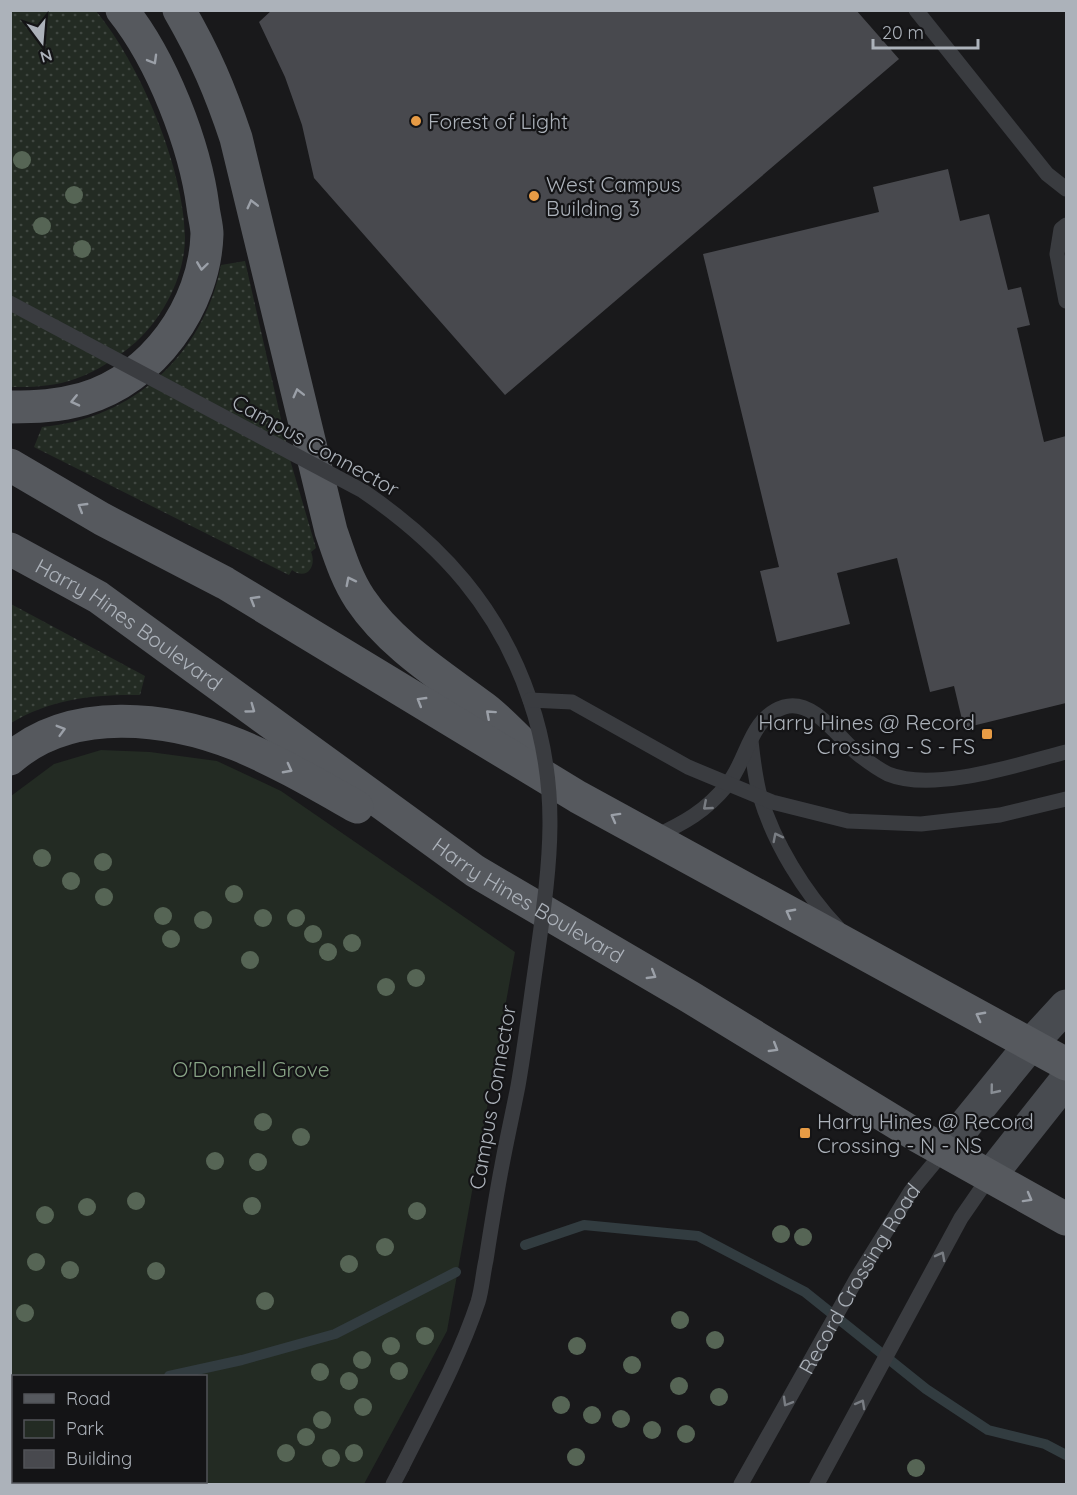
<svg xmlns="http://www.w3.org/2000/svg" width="1077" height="1495" viewBox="0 0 1077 1495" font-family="Quicksand,sans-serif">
<defs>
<pattern id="grass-dots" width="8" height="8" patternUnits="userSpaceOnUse" patternTransform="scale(1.5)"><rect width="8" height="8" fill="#232b23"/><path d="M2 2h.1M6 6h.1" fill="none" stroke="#404741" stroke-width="1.8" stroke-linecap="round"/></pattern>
</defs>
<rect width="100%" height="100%" fill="#19191b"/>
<g fill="url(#grass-dots)">
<path d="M 11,11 L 96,11 C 140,64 184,168 185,237 C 185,280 159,326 125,351 C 86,380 59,388 11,387 Z"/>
<path d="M 245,261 L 291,463 L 316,548 L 311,552 C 317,566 307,581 292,570 L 289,575 L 34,447 L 42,427 C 133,419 204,354 221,265 Z"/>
<path d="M 11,604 L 145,676 L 140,695 C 95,694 50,699 11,723 Z"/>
</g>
<path fill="#232b23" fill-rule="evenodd" d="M 101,750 L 150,752 L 217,761 L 281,791 L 515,952 L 447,1331 L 364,1484 L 11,1484 L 11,796 L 54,764 ZM 14,1376 L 206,1376 L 206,1482 L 14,1482 Z"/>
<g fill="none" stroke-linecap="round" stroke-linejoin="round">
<g stroke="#323c40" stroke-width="10">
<path d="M 525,1245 L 584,1225 L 698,1236 L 805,1292 L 926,1389 L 988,1430 L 1045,1444 L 1066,1455"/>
<path d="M 169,1376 L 242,1360 L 335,1334 L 456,1272"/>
<path d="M 10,1467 L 14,1465"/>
</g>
</g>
<g fill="#48494e">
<path d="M 272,10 L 856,10 L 899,59 L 505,395 L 314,178 L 302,125 L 285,77 L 259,22 Z"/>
<path d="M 948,169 L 960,221 L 989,214 L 1008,290 L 1021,287 L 1030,325 L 1017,328 L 1044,442 L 1066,436 L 1066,703 L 964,728 L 954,686 L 930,692 L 897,558 L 837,573 L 850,624 L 777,642 L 760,571 L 779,567 L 703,254 L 879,212 L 873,187 Z"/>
</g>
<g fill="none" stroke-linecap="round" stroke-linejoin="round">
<g stroke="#3a3c40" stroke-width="15">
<path d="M 916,10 L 1047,174 L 1066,189"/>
<path d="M 1066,225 L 1061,229 L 1057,254 L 1066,301"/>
<path d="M 751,741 C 753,759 755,778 760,796 C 774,843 804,892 838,928"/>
<path d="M 654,837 C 684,823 706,811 727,785 C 748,760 749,718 784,707 C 813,698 839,738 858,754 C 867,761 878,769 888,774 C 934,793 1019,764 1066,752"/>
<path d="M 393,1484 L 402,1467"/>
<path id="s1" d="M 741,1484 L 857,1278 L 911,1191 L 944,1151"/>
<path d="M 817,1484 L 961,1218 L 990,1176"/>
</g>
<g stroke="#484b50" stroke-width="33">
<path d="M 944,1151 L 1031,1044 L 1066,1006"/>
<path d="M 990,1176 L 1066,1080"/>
</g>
<g stroke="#56595e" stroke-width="33">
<path d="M 179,10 C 205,55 220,90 236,138 L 331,531 C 339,554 346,578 360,599 C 391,645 440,675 484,708 C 501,721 516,738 531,752"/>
<path d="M 10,407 C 36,407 58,406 83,399 C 153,379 205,306 207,234 C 207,226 204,216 203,207 C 195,145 162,60 122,10"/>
<path d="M 10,465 L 102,519 L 225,583 L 578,797 L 1066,1064"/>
<path id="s2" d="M 10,549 L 98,597 L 475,871 L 690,997 L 916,1135 L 1066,1219"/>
<path d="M 10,759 C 71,705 168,717 238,745 C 279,762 318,785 357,807"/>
</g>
<g stroke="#3a3c40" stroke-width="15">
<path d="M 10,303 L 363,491 C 442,545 499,608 530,700 C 562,793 549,870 536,964 C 530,1005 525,1046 518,1086 C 513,1112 507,1138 502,1165 C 496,1196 491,1228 486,1260 C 483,1273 482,1289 478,1302 C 459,1359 429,1413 402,1467"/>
<path d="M 530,700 L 572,702 L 688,767 L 772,802 L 848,821 L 921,824 L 1000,815 L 1066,799"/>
</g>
</g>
<g fill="#566555">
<circle cx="22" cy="160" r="9"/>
<circle cx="74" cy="195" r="9"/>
<circle cx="42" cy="226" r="9"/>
<circle cx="82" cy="249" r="9"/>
<circle cx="42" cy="858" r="9"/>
<circle cx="103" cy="862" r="9"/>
<circle cx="71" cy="881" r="9"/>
<circle cx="234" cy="894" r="9"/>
<circle cx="104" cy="897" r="9"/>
<circle cx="163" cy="916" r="9"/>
<circle cx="263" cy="918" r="9"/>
<circle cx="296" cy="918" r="9"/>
<circle cx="203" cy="920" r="9"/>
<circle cx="313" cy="934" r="9"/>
<circle cx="171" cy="939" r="9"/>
<circle cx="352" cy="943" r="9"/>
<circle cx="328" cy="952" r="9"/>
<circle cx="250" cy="960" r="9"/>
<circle cx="416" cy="978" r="9"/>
<circle cx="386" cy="987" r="9"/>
<circle cx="263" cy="1122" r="9"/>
<circle cx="301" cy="1137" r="9"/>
<circle cx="215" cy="1161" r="9"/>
<circle cx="258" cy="1162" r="9"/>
<circle cx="136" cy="1201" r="9"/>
<circle cx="252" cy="1206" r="9"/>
<circle cx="87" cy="1207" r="9"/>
<circle cx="417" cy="1211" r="9"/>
<circle cx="45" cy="1215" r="9"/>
<circle cx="781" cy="1234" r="9"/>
<circle cx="803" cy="1237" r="9"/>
<circle cx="385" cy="1247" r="9"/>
<circle cx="36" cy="1262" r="9"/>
<circle cx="349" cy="1264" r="9"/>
<circle cx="70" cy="1270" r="9"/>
<circle cx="156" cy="1271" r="9"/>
<circle cx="265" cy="1301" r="9"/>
<circle cx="25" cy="1313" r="9"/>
<circle cx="680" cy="1320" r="9"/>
<circle cx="425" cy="1336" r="9"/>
<circle cx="715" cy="1340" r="9"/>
<circle cx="391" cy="1346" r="9"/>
<circle cx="577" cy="1346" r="9"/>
<circle cx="362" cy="1360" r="9"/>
<circle cx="632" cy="1365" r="9"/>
<circle cx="399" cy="1371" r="9"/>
<circle cx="320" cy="1372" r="9"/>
<circle cx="349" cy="1381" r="9"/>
<circle cx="679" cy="1386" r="9"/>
<circle cx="719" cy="1397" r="9"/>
<circle cx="561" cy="1405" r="9"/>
<circle cx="363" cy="1407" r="9"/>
<circle cx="592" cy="1415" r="9"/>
<circle cx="621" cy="1419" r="9"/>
<circle cx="322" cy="1420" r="9"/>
<circle cx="652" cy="1430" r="9"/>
<circle cx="686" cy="1434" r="9"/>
<circle cx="306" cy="1437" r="9"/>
<circle cx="286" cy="1453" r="9"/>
<circle cx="354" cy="1453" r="9"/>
<circle cx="576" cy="1457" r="9"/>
<circle cx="331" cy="1458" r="9"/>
<circle cx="916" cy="1468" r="9"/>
</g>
<defs><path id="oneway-chevron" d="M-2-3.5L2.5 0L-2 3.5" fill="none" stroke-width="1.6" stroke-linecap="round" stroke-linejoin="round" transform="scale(1.5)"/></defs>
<g stroke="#9ba0a8">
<use href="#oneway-chevron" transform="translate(153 60) rotate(60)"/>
<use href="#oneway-chevron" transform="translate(252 204) rotate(-104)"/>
<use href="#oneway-chevron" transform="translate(202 266) rotate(98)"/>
<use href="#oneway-chevron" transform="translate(298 393) rotate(-104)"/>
<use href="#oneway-chevron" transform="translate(75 401) rotate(167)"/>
<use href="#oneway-chevron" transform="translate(82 507) rotate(-149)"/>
<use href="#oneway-chevron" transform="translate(350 581) rotate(-117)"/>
<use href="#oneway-chevron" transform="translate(254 600) rotate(-149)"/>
<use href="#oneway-chevron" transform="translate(421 701) rotate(-149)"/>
<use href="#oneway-chevron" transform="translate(251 709) rotate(36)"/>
<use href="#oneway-chevron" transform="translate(490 714) rotate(-138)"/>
<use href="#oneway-chevron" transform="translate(61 730) rotate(-16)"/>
<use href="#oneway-chevron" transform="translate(288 769) rotate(28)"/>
<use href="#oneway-chevron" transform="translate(615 817) rotate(-151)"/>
<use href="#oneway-chevron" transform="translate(790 913) rotate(-152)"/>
<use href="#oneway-chevron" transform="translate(652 975) rotate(31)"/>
<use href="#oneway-chevron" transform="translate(980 1016) rotate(-152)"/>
<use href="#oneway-chevron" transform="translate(774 1048) rotate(31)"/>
<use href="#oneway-chevron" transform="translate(1028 1198) rotate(29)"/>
</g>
<g stroke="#797d83">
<use href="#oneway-chevron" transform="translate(707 806) rotate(139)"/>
<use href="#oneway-chevron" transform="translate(777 837) rotate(-117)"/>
<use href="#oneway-chevron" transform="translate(941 1256) rotate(-62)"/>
<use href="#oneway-chevron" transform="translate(787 1402) rotate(120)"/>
<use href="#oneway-chevron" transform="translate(861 1404) rotate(-61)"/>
</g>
<use stroke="#898e95" href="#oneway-chevron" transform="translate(994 1090) rotate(129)"/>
<g fill="#e79b45" stroke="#141416" stroke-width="2">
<circle cx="416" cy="121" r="6"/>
<circle cx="534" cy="196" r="6"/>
<rect x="981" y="728" width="12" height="12" rx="3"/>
<rect x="799" y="1127" width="12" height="12" rx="3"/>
</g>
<g text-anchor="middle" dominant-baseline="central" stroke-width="4.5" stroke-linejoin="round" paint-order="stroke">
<g font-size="21" fill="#acb2ba" stroke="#141416" text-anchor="start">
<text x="428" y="121">Forest of Light</text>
<text x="546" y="184">West Campus<tspan x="546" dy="24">Building 3</tspan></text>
<text x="975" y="722" text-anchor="end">Harry Hines @ Record<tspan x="975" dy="24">Crossing - S - FS</tspan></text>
<text x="817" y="1121">Harry Hines @ Record<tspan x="817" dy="24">Crossing - N - NS</tspan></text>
</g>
<g font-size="21" fill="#acb2ba" stroke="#141416">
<text transform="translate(316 445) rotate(29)">Campus Connector</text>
<text stroke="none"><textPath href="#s2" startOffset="141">Harry Hines Boulevard</textPath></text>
<text stroke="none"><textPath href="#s2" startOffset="627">Harry Hines Boulevard</textPath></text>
<text transform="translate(492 1097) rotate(-80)">Campus Connector</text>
<text stroke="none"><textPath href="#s1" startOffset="237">Record Crossing Road</textPath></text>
</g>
<g font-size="21" fill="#87a385" stroke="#141416">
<text x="251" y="1069">O'Donnell Grove</text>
</g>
</g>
<rect width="1077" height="1495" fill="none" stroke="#acb2ba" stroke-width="24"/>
<rect x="12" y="1375" width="195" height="108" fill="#141416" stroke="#515358" stroke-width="1.5"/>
<rect x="24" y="1394" width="30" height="9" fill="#56595e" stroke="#515358" stroke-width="1.5"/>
<text x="66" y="1405" font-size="18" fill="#acb2ba">Road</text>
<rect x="24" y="1420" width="30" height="18" fill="#232b23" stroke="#515358" stroke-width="1.5"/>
<text x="66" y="1435" font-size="18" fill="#acb2ba">Park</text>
<rect x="24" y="1450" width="30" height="18" fill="#48494e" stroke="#515358" stroke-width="1.5"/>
<text x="66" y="1465" font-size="18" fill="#acb2ba">Building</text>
<g transform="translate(42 42) rotate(164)" stroke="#141416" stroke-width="4.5" paint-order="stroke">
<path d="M0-4.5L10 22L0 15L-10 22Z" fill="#acb2ba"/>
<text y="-9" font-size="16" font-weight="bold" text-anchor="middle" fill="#acb2ba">N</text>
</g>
<path d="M873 39v9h105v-9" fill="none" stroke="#acb2ba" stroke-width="3"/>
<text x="882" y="39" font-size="18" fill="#acb2ba" stroke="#141416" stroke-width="4.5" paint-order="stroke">20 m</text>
</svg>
